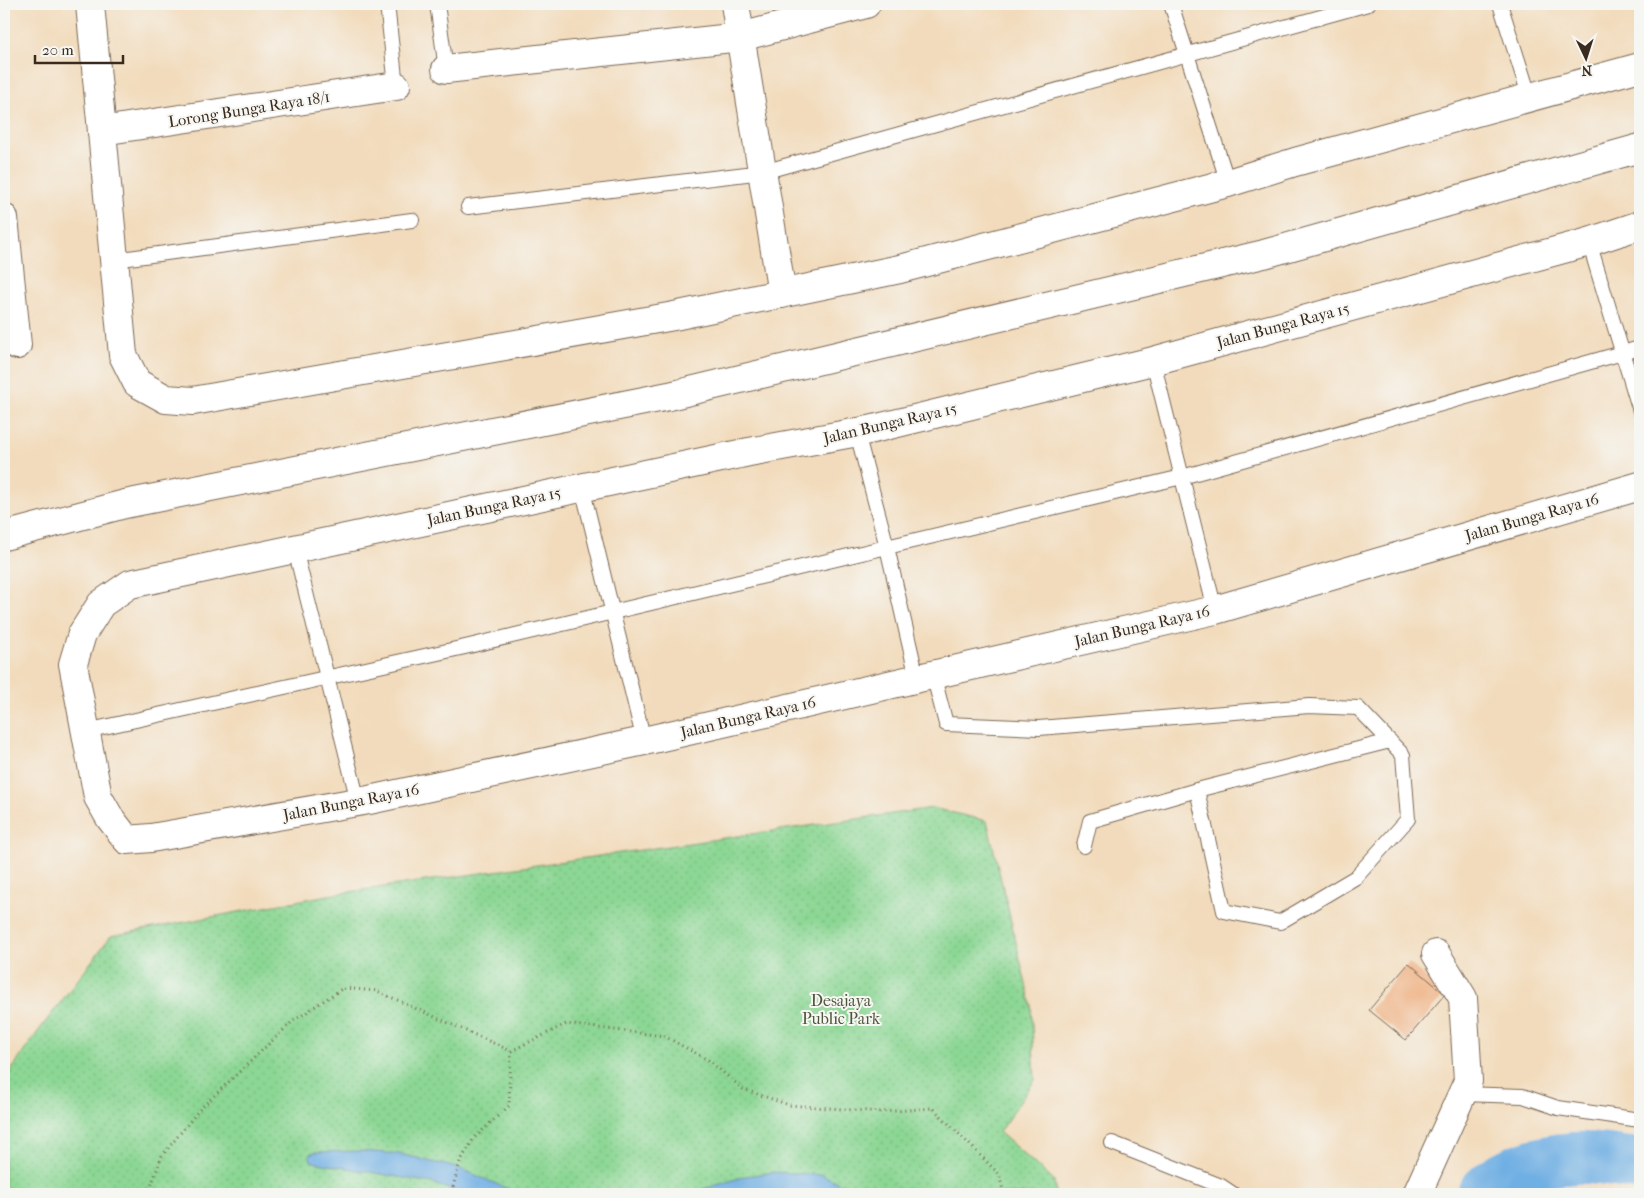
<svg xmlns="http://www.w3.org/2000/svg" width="1644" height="1198" viewBox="0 0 1644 1198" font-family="'IM FELL French Canon',serif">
<defs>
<pattern id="park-dots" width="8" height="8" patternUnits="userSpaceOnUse" patternTransform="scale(1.25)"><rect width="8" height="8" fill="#8cd794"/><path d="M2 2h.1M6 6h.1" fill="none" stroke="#7ab97f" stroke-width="1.8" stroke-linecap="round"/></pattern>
</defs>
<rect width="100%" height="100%" fill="#f6f6f2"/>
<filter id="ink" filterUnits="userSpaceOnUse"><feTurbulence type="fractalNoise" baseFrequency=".02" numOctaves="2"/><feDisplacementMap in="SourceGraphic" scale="10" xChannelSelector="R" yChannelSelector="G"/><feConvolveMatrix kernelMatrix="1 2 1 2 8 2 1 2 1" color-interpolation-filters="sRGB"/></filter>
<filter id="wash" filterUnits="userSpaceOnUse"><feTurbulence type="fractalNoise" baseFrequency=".0096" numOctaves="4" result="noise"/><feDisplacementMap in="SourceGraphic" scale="20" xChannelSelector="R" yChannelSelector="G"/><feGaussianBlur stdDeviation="1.12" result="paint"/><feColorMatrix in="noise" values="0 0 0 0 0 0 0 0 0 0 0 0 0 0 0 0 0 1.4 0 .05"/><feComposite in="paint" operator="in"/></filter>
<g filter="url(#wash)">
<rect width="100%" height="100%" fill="#f2dbbc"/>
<path fill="url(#park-dots)" stroke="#648059" d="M 933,808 L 987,821 L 1031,1005 L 1035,1080 L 999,1132 L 1054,1181 L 1056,1194 L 4,1194 L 4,1081 L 31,1041 L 111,936 L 328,895 Z"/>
<g fill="#70afe3" stroke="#566c80">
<path d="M 361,1151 L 400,1154 L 461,1169 L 520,1194 L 462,1194 L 432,1183 L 318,1163 L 311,1161 L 310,1154 L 315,1152 Z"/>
<path d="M 773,1172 L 823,1175 L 860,1194 L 687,1194 L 746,1176 Z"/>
</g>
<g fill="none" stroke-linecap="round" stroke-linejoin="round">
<path stroke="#70afe3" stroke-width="52" d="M 1483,1194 C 1503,1170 1544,1160 1574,1158 C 1592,1156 1622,1163 1640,1164"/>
</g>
<g id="blocks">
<path fill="#eea874" d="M 1409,963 L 1445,994 L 1406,1040 L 1369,1010 Z"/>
</g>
</g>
<g filter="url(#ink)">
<use href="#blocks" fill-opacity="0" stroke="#7b6855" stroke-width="1"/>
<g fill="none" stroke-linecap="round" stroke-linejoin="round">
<defs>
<g id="service">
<path d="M 387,4 L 396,86"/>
<path d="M 437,4 L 446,69"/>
<path d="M 1171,4 L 1228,183"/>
<path d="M 1500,4 L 1530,98"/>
<path d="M 468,207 L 763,172 L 1368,4"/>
<path d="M 1589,242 L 1640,411"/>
<path d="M 114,260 L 412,220"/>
<path d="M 1153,361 L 1215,610"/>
<path d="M 857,433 L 887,547 L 917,678"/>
<path d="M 582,487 L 644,741"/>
<path d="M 295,549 L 358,801"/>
<path d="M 933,674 L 946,724 L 1039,728 L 1309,706 L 1358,708 L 1403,755 L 1408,819 L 1356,877 L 1280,922 L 1224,911 L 1197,790"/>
<path d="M 86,731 L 465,647 L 1182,477 L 1640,348"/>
<path d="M 1084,846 L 1090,821 L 1197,790 L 1390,741"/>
<path d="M 1461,1094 L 1523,1096 L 1558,1108 L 1640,1120"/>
<path d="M 1112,1143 L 1221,1186 L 1233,1194"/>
</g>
<g id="minor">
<path d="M 90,4 L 123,355 L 137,383 L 166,399 L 193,401 L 674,316 L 900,269 L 1228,183 L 1295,162 L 1640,67"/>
<path d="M 735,4 L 782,294"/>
<path d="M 446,69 L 741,37 L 866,4"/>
<path d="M 102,131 L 396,86"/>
<path d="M 4,218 L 17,345"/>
<path d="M 1640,225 L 1589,242 L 1153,361 L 869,430 L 749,452 L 130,584 L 101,604 L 82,634 L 73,664 L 98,797 L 110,818 L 127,840 L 151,838 L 369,800 L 644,741 L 1215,610 L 1640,486"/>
<path d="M 1417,1194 L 1468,1081 L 1463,998 L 1436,954"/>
</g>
<path id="tertiary" d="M 4,536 L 125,504 L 669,396 L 1264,254 L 1640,148"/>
</defs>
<use href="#service" stroke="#7b6855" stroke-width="16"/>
<use href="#minor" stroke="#7b6855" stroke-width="30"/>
<use href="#tertiary" stroke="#7b6855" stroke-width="30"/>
<g stroke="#7b6855" stroke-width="3" stroke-dasharray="1 4" stroke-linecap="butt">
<path d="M 511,1051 L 566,1024 L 664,1036 L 708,1060 L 743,1089 L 789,1105 L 882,1112 L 933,1108 L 999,1174 L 1004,1194"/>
<path d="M 148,1194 L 162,1156 L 199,1110 L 293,1021 L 343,988 L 377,991 L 511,1051 L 509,1106 L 474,1138 L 460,1162 L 451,1194"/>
</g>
<use href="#service" stroke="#fff" stroke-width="14"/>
<use href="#minor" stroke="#fff" stroke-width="28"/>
<use href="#tertiary" stroke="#fff" stroke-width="28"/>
</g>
</g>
<g text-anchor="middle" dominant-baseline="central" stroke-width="4" stroke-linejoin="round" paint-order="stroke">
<g font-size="16" fill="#3b2a1e" stroke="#f6f6f2">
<text transform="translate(249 109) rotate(-9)">Lorong Bunga Raya 18/1</text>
<text transform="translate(1283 325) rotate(-15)">Jalan Bunga Raya 15</text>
<text transform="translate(890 423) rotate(-13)">Jalan Bunga Raya 15</text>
<text transform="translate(494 506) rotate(-12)">Jalan Bunga Raya 15</text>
<text transform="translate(1532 517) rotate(-16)">Jalan Bunga Raya 16</text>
<text transform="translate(1142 626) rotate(-13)">Jalan Bunga Raya 16</text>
<text transform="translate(748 717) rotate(-13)">Jalan Bunga Raya 16</text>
<text transform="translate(351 802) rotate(-11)">Jalan Bunga Raya 16</text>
</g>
<g font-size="16" fill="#4f553c" stroke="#f6f6f2">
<text x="841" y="1000">Desajaya<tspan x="841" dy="18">Public Park</tspan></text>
</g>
</g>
<rect width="1644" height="1198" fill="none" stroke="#f6f6f2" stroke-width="20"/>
<g transform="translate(1586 58) rotate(176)" stroke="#f6f6f2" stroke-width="4" paint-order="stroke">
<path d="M0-4L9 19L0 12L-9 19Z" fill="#3b2a1e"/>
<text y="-8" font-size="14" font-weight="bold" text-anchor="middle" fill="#3b2a1e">N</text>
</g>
<path d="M35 55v8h88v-8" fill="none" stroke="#3b2a1e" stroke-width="2.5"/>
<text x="42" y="55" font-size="15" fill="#3b2a1e" stroke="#f6f6f2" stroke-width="4" paint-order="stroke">20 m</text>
</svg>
